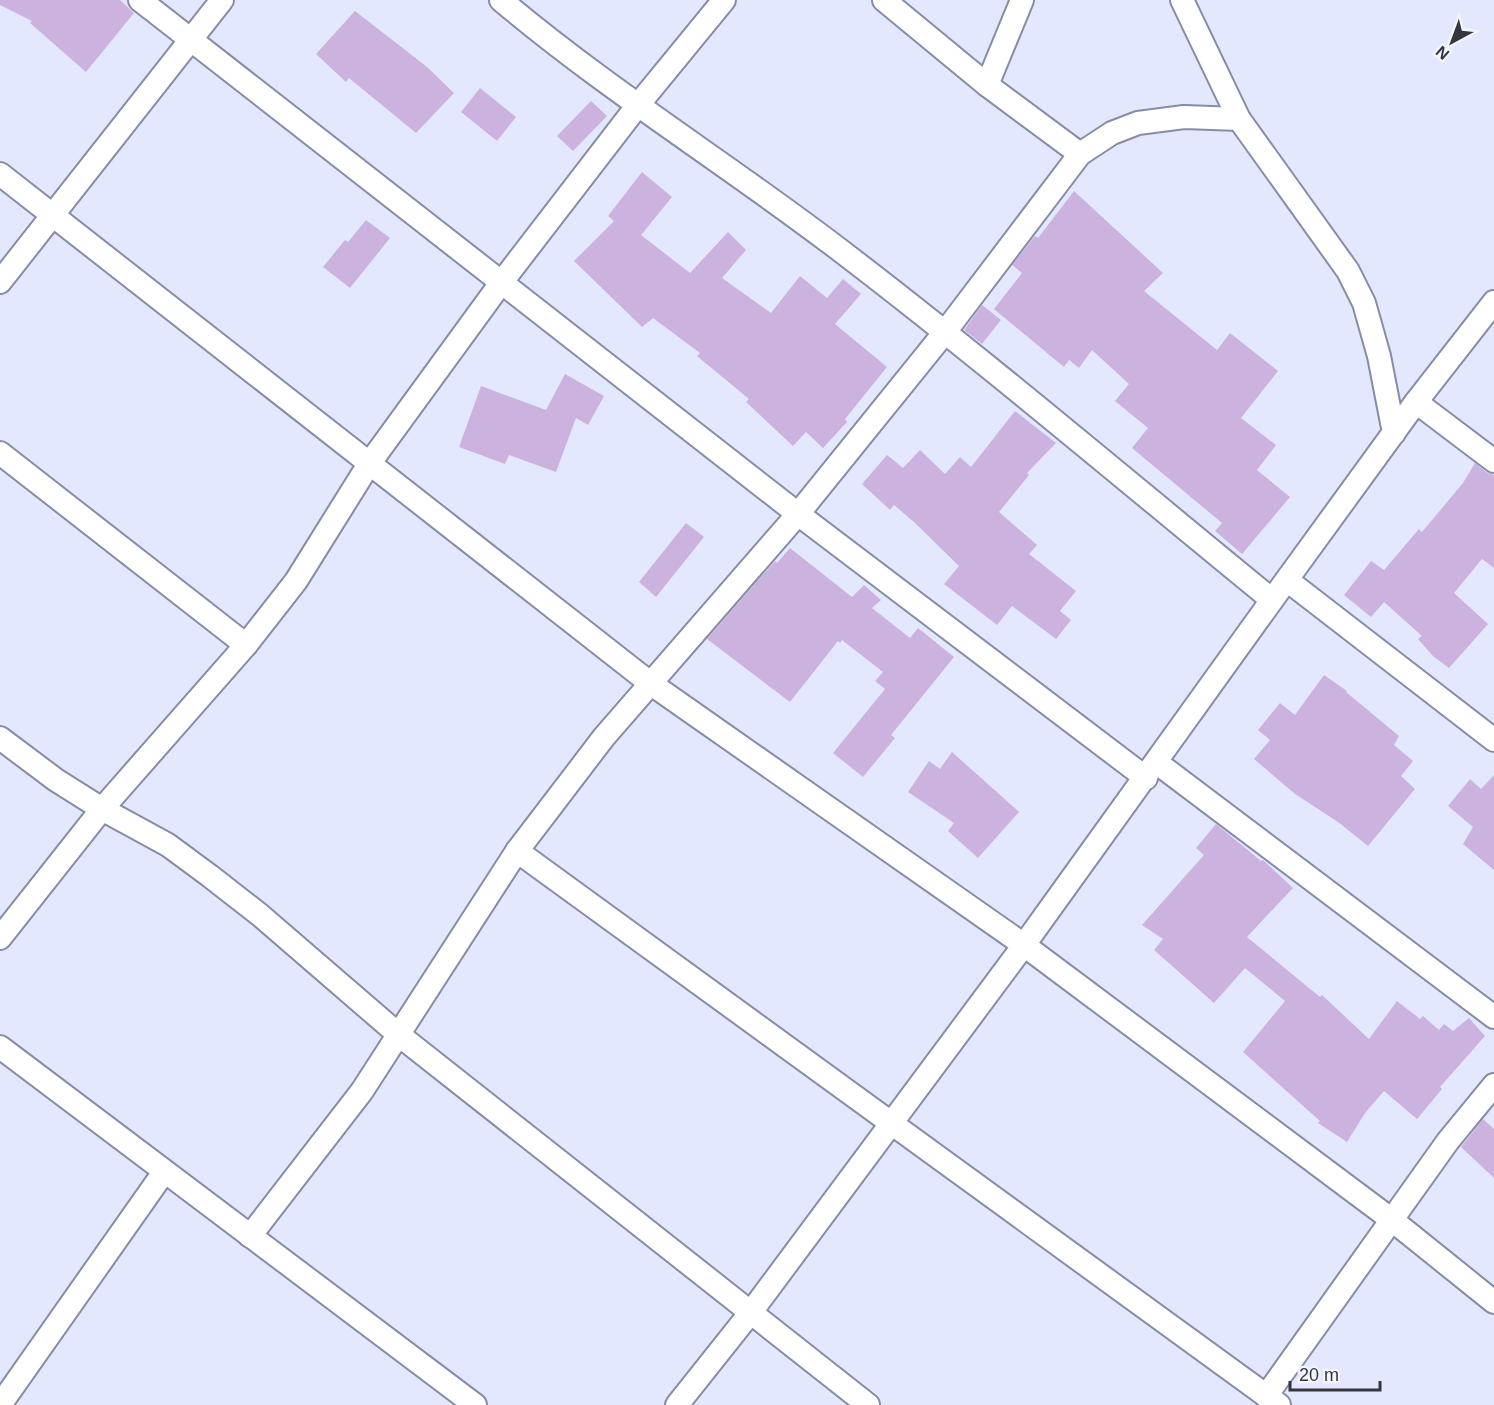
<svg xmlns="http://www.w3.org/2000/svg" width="1494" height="1405" viewBox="0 0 1494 1405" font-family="Arial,sans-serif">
<rect width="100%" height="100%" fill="#e4e8ff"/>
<g fill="#ccb2de">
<path d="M 0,0 L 120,0 L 134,13 L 86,72 L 30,23 L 32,21 L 0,5 Z"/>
<path d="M 355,11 L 427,67 L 454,93 L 416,133 L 349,78 L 346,82 L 316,54 Z"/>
<path d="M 480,88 L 516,117 L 497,141 L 461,112 Z"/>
<path d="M 591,101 L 607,116 L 573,151 L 557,136 Z"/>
<path d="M 642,172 L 672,197 L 641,235 L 690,273 L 728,232 L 746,250 L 722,278 L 771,313 L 800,276 L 827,298 L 843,279 L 861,294 L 835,324 L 887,367 L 845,419 L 847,422 L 823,448 L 806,432 L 793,446 L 746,402 L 749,399 L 697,356 L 700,353 L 653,318 L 642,327 L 574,261 L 614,221 L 608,216 Z"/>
<path d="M 1074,191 L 1163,273 L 1144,291 L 1217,350 L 1230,333 L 1278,371 L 1241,418 L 1276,445 L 1257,470 L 1290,497 L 1242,554 L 1215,531 L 1222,523 L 1132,448 L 1148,428 L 1115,401 L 1129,384 L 1092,350 L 1079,368 L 1069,360 L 1064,367 L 994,309 L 1022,273 L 1012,265 L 1035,236 L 1038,238 Z"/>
<path d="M 366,220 L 390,238 L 350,288 L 323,267 L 345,240 L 348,242 Z"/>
<path d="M 982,305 L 1001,320 L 982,344 L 964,330 Z"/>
<path d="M 565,374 L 604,396 L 588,425 L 576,418 L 556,472 L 509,455 L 505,464 L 459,447 L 481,386 L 546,410 Z"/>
<path d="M 1015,411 L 1056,443 L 1027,473 L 1029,475 L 999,512 L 1037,545 L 1029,554 L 1076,591 L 1060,611 L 1071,620 L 1056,639 L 1012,606 L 997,625 L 944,584 L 959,566 L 914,522 L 894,505 L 890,510 L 862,484 L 887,455 L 903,468 L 920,450 L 945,474 L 960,457 L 971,467 Z"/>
<path d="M 1475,463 L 1486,472 L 1494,475 L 1494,568 L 1482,559 L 1454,593 L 1488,624 L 1449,668 L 1433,656 L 1418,639 L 1422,636 L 1384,602 L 1371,617 L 1344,595 L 1371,561 L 1384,570 L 1419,529 L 1422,532 L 1463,483 Z"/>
<path d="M 686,523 L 704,537 L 656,597 L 639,582 Z"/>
<path d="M 790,548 L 852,597 L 864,585 L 881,600 L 872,608 L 910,638 L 918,628 L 954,657 L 891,735 L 895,738 L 863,777 L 833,753 L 885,689 L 875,681 L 883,672 L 842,640 L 840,643 L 838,641 L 790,702 L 707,639 L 775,561 L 777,563 Z"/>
<path d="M 1324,675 L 1347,691 L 1346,692 L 1399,736 L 1394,745 L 1413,761 L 1401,776 L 1415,789 L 1368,846 L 1338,822 L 1295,794 L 1254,759 L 1270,740 L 1258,730 L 1280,703 L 1295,715 Z"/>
<path d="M 952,752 L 1019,812 L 978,858 L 948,831 L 954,823 L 908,792 L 929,761 L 940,769 Z"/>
<path d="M 1494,775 L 1494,870 L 1463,844 L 1473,827 L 1448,806 L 1470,779 L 1481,789 Z"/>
<path d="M 1216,824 L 1261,861 L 1263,860 L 1293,888 L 1247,937 L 1320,997 L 1322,995 L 1369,1039 L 1397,1001 L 1420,1019 L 1423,1016 L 1439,1030 L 1444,1024 L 1453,1031 L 1469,1018 L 1485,1036 L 1440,1087 L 1442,1089 L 1417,1119 L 1384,1091 L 1365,1113 L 1347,1142 L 1318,1123 L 1320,1121 L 1243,1052 L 1285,1001 L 1245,968 L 1214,1003 L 1154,950 L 1163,939 L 1142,925 L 1204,855 L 1196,848 Z"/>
<path d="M 1483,1119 L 1494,1129 L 1494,1178 L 1461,1147 Z"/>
</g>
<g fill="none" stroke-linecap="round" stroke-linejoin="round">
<defs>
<g id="minor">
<path d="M 140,0 L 798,514 L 1146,778"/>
<path d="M 501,0 C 610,92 732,167 845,254 C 990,365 1130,484 1272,600"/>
<path d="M 884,0 L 987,85 L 1080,154"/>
<path d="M 1182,0 L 1239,119 L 1348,271 L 1364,303 L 1379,356 L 1394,433"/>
<path d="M 987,85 L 1022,0"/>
<path d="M 0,174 L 650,683 L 1024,945 L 1392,1220 L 1494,1302"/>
<path d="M 0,282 L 222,0"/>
<path d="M 1416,402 L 1494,461"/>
<path d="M 0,453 L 246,645"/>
<path d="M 1287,580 L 1494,740"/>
<path d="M 0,738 L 56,780 L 102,809 L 168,845 L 210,876 L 260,915 L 399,1035 L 868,1405"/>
<path d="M 1156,762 L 1494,1017"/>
<path d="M 517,851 L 1279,1405"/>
<path d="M 0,938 L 102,809 L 246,645 L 296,581 L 369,464 L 501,283 L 638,105 L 724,0"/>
<path d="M 0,1047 L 475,1405"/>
<path d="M 250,1236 L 362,1091 L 517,851 L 604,737 L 798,514 L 945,332 L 1080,154 L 1112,133 L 1138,123 L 1184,117 L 1239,119"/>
<path d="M 1266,1396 L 1448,1141 L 1494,1085"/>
<path d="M 0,1405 L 164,1172"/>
<path d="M 677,1405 L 751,1312 L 1024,945 L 1272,600 L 1416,402 L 1494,302"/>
</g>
</defs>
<use href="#minor" stroke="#878ca6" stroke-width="26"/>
<use href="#minor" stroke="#fff" stroke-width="22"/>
</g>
<g transform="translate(1452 42) rotate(221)" stroke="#f5f6fc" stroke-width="4.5" paint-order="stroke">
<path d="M0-4.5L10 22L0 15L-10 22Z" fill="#333540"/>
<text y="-9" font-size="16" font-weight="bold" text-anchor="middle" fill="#333540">N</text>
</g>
<path d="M1290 1381v9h90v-9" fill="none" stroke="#333540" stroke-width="3"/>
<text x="1299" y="1381" font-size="18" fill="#333540" stroke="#f5f6fc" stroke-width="4.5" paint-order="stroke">20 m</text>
</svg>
